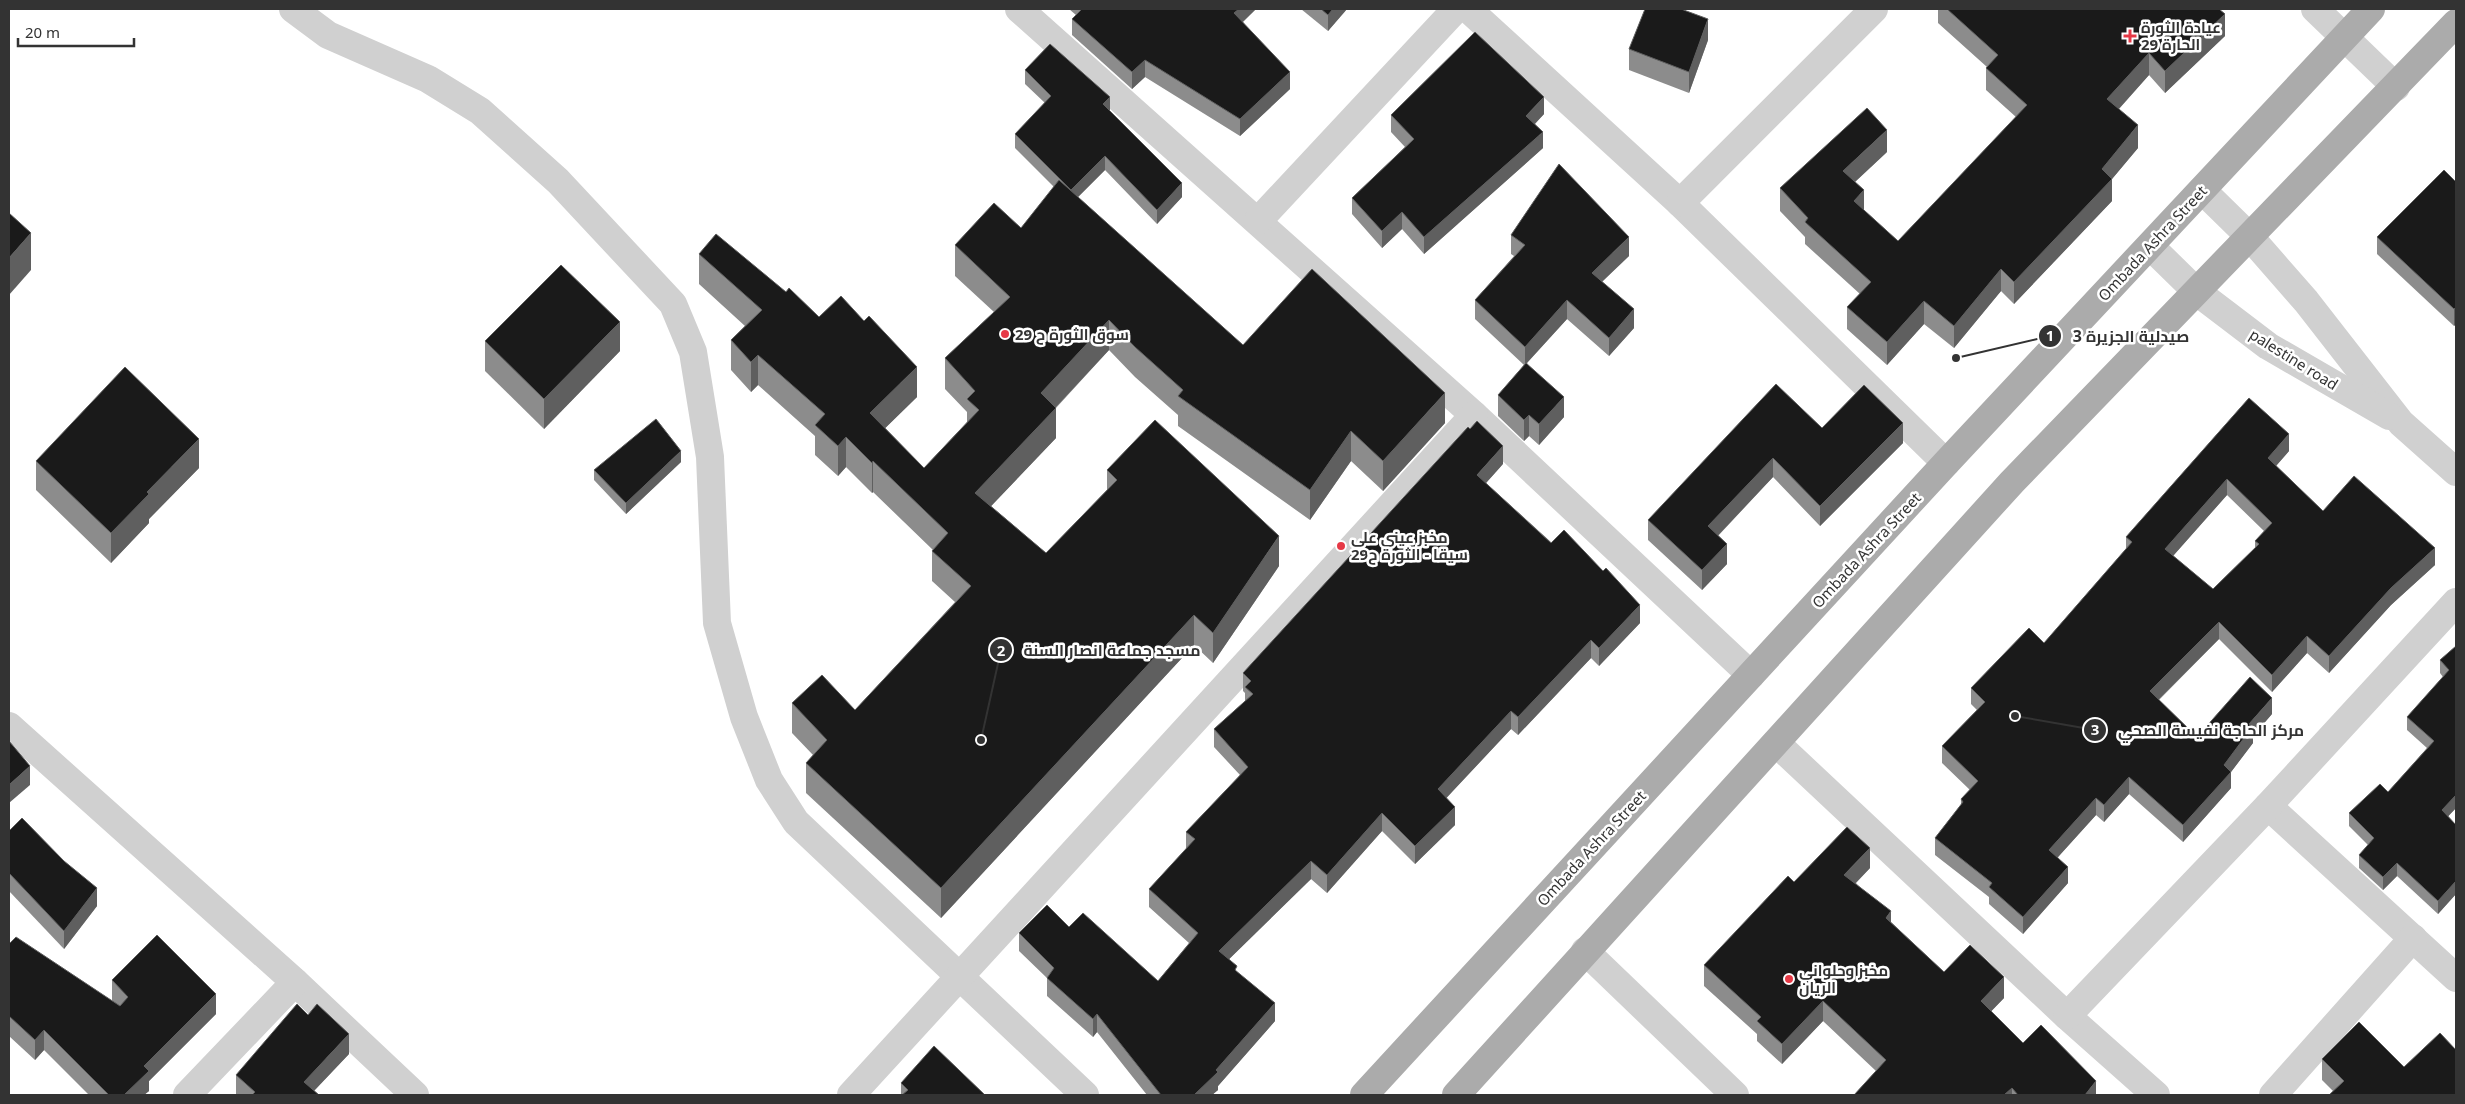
<svg xmlns="http://www.w3.org/2000/svg" width="2465" height="1104" viewBox="0 0 2465 1104" font-family="'Noto Sans',Cairo,sans-serif">
<rect width="100%" height="100%" fill="#fff"/>
<g fill="none" stroke-linecap="round" stroke-linejoin="round">
<g stroke="#d0d0d0" stroke-width="28">
<path d="M 293,9 L 328,35 L 428,79 L 480,111 L 558,181 L 673,304 L 693,352 L 710,457 L 717,623 L 744,717 L 769,780 L 796,822 L 1085,1095"/>
<path d="M 1019,9 L 1474,415 L 1751,675"/>
<path d="M 1468,9 L 1680,203 L 1946,463"/>
<path d="M 2315,9 L 2396,87"/>
<path d="M 2202,190 L 2250,237 L 2306,301 L 2401,423 L 2456,472"/>
<path d="M 1680,203 L 1874,9"/>
<path d="M 1258,221 L 1456,9"/>
<path d="M 2150,246 L 2197,292 L 2268,346 L 2389,416"/>
<path d="M 9,726 L 295,982 L 415,1095"/>
<path d="M 1776,743 L 2067,1016 L 2156,1095"/>
<path d="M 2268,806 L 2456,978"/>
<path d="M 1585,951 L 1735,1095"/>
<path d="M 2067,1016 L 2268,806 L 2456,602"/>
<path d="M 187,1095 L 295,982"/>
<path d="M 851,1095 L 1474,415"/>
<path d="M 2273,1095 L 2413,938"/>
</g>
<g stroke="#ababab" stroke-width="28">
<path d="M 1364,1095 L 1946,463 L 2371,9"/>
<path d="M 1456,1095 L 2012,482 L 2456,23"/>
</g>
</g>
<g fill="#8c8c8c" fill-rule="evenodd">
<path d="M 1069,9 L 1256,9 L 1243,22 L 1290,89 L 1240,136 L 1145,77 L 1132,89 L 1072,35 L 1072,19 L 1076,15 Z"/>
<path d="M 1301,9 L 1347,9 L 1328,31 Z"/>
<path d="M 1938,9 L 2219,9 L 2225,36 L 2165,93 L 2149,75 L 2119,109 L 2138,148 L 2112,179 L 2112,201 L 2014,304 L 2001,291 L 1954,348 L 1924,324 L 1887,365 L 1847,329 L 1847,307 L 1860,294 L 1805,244 L 1805,237 L 1780,211 L 1780,188 L 1887,152 L 1855,182 L 1864,210 L 1898,241 L 2016,117 L 1986,90 L 1986,68 L 1987,67 L 1938,23 Z"/>
<path d="M 1708,40 L 1689,93 L 1629,70 L 1629,49 Z"/>
<path d="M 1025,70 L 1110,111 L 1182,197 L 1157,224 L 1105,170 L 1078,197 L 1243,345 L 1445,423 L 1383,491 L 1351,461 L 1310,520 L 1178,426 L 1178,415 L 1135,377 L 1109,350 L 1056,408 L 1056,438 L 991,506 L 1046,553 L 1107,490 L 1107,470 L 1279,566 L 1213,663 L 1194,645 L 941,918 L 806,793 L 806,763 L 813,755 L 792,733 L 792,703 L 855,710 L 955,602 L 932,581 L 932,551 L 933,550 L 873,492 L 872,493 L 846,467 L 838,476 L 815,455 L 815,436 L 758,385 L 751,392 L 731,370 L 731,340 L 745,326 L 699,284 L 699,254 L 786,292 L 819,317 L 917,397 L 885,428 L 924,468 L 967,422 L 967,412 L 945,389 L 945,358 L 994,312 L 955,276 L 955,245 L 1021,228 L 1054,187 L 1015,148 L 1015,134 L 1045,103 L 1025,84 Z"/>
<path d="M 1544,114 L 1535,124 L 1543,148 L 1424,254 L 1402,229 L 1382,248 L 1352,214 L 1352,198 L 1405,147 L 1391,132 L 1391,115 Z"/>
<path d="M 2456,180 L 2456,324 L 2454,326 L 2377,254 L 2377,237 Z"/>
<path d="M 1511,235 L 1629,256 L 1602,282 L 1634,328 L 1609,356 L 1567,319 L 1527,363 L 1564,417 L 1539,445 L 1529,436 L 1524,441 L 1498,416 L 1498,395 L 1524,365 L 1475,319 L 1475,300 L 1514,256 L 1511,254 Z"/>
<path d="M 485,341 L 620,351 L 544,429 L 485,371 Z"/>
<path d="M 2249,398 L 2289,451 L 2276,466 L 2323,511 L 2435,565 L 2391,605 L 2329,673 L 2307,653 L 2272,692 L 2219,639 L 2159,700 L 2197,737 L 2272,714 L 2253,736 L 2253,743 L 2231,772 L 2231,788 L 2183,842 L 2129,794 L 2104,822 L 2096,815 L 2058,857 L 2068,883 L 2023,934 L 1989,904 L 1989,897 L 1935,855 L 1935,838 L 1961,805 L 1961,799 L 1970,790 L 1942,763 L 1942,746 L 1977,710 L 1971,704 L 1971,688 L 2044,643 L 2126,549 L 2126,537 ZM 2227,495 L 2264,531 L 2255,541 L 2255,548 L 2213,589 L 2173,556 Z"/>
<path d="M 1822,428 L 1903,443 L 1820,526 L 1773,477 L 1718,536 L 1727,564 L 1702,590 L 1648,540 L 1648,520 Z"/>
<path d="M 36,461 L 199,468 L 149,519 L 149,523 L 111,563 L 36,490 Z"/>
<path d="M 681,462 L 626,514 L 594,480 L 594,470 Z"/>
<path d="M 1503,464 L 1486,483 L 1640,623 L 1599,666 L 1591,658 L 1518,735 L 1511,729 L 1446,798 L 1455,825 L 1415,864 L 1382,831 L 1327,893 L 1311,879 L 1229,959 L 1237,972 L 1275,1021 L 1218,1086 L 1218,1090 L 1212,1095 L 1147,1095 L 1097,1032 L 1093,1037 L 1047,996 L 1047,978 L 1019,951 L 1019,933 L 1069,927 L 1158,981 L 1189,943 L 1149,907 L 1149,889 L 1186,849 L 1186,832 L 1240,775 L 1214,747 L 1214,729 L 1245,701 L 1245,693 L 1243,691 L 1243,673 Z"/>
<path d="M 2456,646 L 2456,808 L 2448,816 L 2456,825 L 2456,894 L 2438,914 L 2397,876 L 2383,890 L 2359,868 L 2359,855 L 2368,845 L 2349,826 L 2349,813 L 2388,792 L 2427,748 L 2407,730 L 2407,717 L 2443,677 L 2440,673 L 2440,660 Z"/>
<path d="M 9,831 L 64,861 L 97,906 L 64,949 L 9,891 Z"/>
<path d="M 1870,868 L 1856,883 L 1891,922 L 1944,972 L 2004,998 L 1991,1011 L 2023,1043 L 2096,1095 L 1854,1095 L 1876,1071 L 1823,1021 L 1782,1064 L 1757,1041 L 1757,1034 L 1704,986 L 1704,965 L 1794,882 Z"/>
<path d="M 9,944 L 113,1002 L 112,1000 L 112,980 L 216,1014 L 149,1081 L 149,1091 L 144,1095 L 89,1095 L 44,1050 L 35,1060 L 9,1036 Z"/>
<path d="M 349,1054 L 314,1091 L 319,1095 L 236,1095 L 236,1075 Z"/>
<path d="M 2322,1059 L 2404,1067 L 2333,1091 L 2322,1080 Z"/>
<path d="M 901,1083 L 985,1095 L 901,1095 Z"/>
</g>
<g fill="#5f5f5f">
<path d="M 1239,9 L 1256,9 L 1234,30 L 1234,13 Z"/>
<path d="M 1333,9 L 1347,9 L 1328,31 L 1328,15 Z"/>
<path d="M 2225,14 L 2225,36 L 2165,93 L 2165,71 Z"/>
<path d="M 1708,19 L 1708,40 L 1689,93 L 1689,72 Z"/>
<path d="M 2149,53 L 2149,75 L 2107,122 L 2107,99 Z"/>
<path d="M 1145,60 L 1145,77 L 1132,89 L 1132,72 Z"/>
<path d="M 1290,72 L 1290,89 L 1240,136 L 1240,119 Z"/>
<path d="M 1110,97 L 1110,111 L 1103,104 Z"/>
<path d="M 1544,97 L 1544,114 L 1526,133 L 1526,116 Z"/>
<path d="M 2138,125 L 2138,148 L 2112,179 L 2112,201 L 2014,304 L 2014,282 L 2102,169 Z"/>
<path d="M 1887,130 L 1887,152 L 1843,193 L 1843,171 Z"/>
<path d="M 1543,132 L 1543,148 L 1424,254 L 1424,237 Z"/>
<path d="M 1105,156 L 1105,170 L 1071,204 L 1071,190 Z"/>
<path d="M 1182,183 L 1182,197 L 1157,224 L 1157,210 Z"/>
<path d="M 1864,190 L 1864,212 L 1854,201 Z"/>
<path d="M 1402,212 L 1402,229 L 1382,248 L 1382,231 Z"/>
<path d="M 31,233 L 31,270 L 9,295 L 9,258 Z"/>
<path d="M 1629,237 L 1629,256 L 1592,291 L 1592,273 Z"/>
<path d="M 2001,269 L 2001,291 L 1954,348 L 1954,326 Z"/>
<path d="M 1567,300 L 1567,319 L 1525,365 L 1525,347 Z"/>
<path d="M 1924,301 L 1924,324 L 1887,365 L 1887,342 Z"/>
<path d="M 2456,307 L 2456,324 L 2454,326 L 2454,309 Z"/>
<path d="M 1634,309 L 1634,328 L 1609,356 L 1609,338 Z"/>
<path d="M 1109,320 L 1109,350 L 1041,423 L 1041,393 Z"/>
<path d="M 620,322 L 620,351 L 544,429 L 544,399 Z"/>
<path d="M 758,355 L 758,385 L 751,392 L 751,362 Z"/>
<path d="M 917,367 L 917,397 L 870,443 L 870,413 Z"/>
<path d="M 1445,393 L 1445,423 L 1383,491 L 1383,461 Z"/>
<path d="M 1564,397 L 1564,417 L 1539,445 L 1539,424 Z"/>
<path d="M 1056,408 L 1056,438 L 975,523 L 975,493 Z"/>
<path d="M 1529,415 L 1529,436 L 1524,441 L 1524,420 Z"/>
<path d="M 1903,423 L 1903,443 L 1820,526 L 1820,506 Z"/>
<path d="M 1351,431 L 1351,461 L 1310,520 L 1310,490 Z"/>
<path d="M 2289,434 L 2289,451 L 2268,475 L 2268,458 Z"/>
<path d="M 846,437 L 846,467 L 838,476 L 838,446 Z"/>
<path d="M 199,439 L 199,468 L 149,519 L 149,523 L 111,563 L 111,533 L 147,492 Z"/>
<path d="M 1503,446 L 1503,464 L 1477,493 L 1477,475 Z"/>
<path d="M 681,451 L 681,462 L 626,514 L 626,503 Z"/>
<path d="M 1773,458 L 1773,477 L 1708,546 L 1708,526 Z"/>
<path d="M 873,461 L 873,492 L 872,493 L 872,463 Z"/>
<path d="M 2227,479 L 2227,495 L 2165,565 L 2165,549 Z"/>
<path d="M 1279,536 L 1279,566 L 1213,663 L 1213,633 Z"/>
<path d="M 1727,544 L 1727,564 L 1702,590 L 1702,570 Z"/>
<path d="M 2435,548 L 2435,565 L 2391,605 L 2329,673 L 2329,656 L 2391,588 Z"/>
<path d="M 1640,605 L 1640,623 L 1599,666 L 1599,648 Z"/>
<path d="M 1194,615 L 1194,645 L 941,918 L 941,888 Z"/>
<path d="M 2219,622 L 2219,639 L 2150,708 L 2150,691 Z"/>
<path d="M 2307,636 L 2307,653 L 2272,692 L 2272,675 Z"/>
<path d="M 1591,640 L 1591,658 L 1518,735 L 1518,717 Z"/>
<path d="M 2272,698 L 2272,714 L 2253,736 L 2253,743 L 2231,772 L 2231,788 L 2183,842 L 2183,825 L 2224,765 L 2249,724 Z"/>
<path d="M 1511,711 L 1511,729 L 1438,807 L 1438,789 Z"/>
<path d="M 30,766 L 30,785 L 9,803 L 9,785 Z"/>
<path d="M 2129,777 L 2129,794 L 2104,822 L 2104,805 Z"/>
<path d="M 2456,795 L 2456,808 L 2442,823 L 2442,810 Z"/>
<path d="M 2096,798 L 2096,815 L 2049,867 L 2049,850 Z"/>
<path d="M 1455,807 L 1455,825 L 1415,864 L 1415,846 Z"/>
<path d="M 1382,813 L 1382,831 L 1327,893 L 1327,875 Z"/>
<path d="M 1870,848 L 1870,868 L 1844,895 L 1844,875 Z"/>
<path d="M 1311,861 L 1311,879 L 1219,969 L 1219,951 Z"/>
<path d="M 2397,863 L 2397,876 L 2383,890 L 2383,877 Z"/>
<path d="M 2068,867 L 2068,883 L 2023,934 L 2023,917 Z"/>
<path d="M 2456,881 L 2456,894 L 2438,914 L 2438,901 Z"/>
<path d="M 97,888 L 97,906 L 64,949 L 64,931 Z"/>
<path d="M 1891,911 L 1891,932 L 1886,918 Z"/>
<path d="M 2004,977 L 2004,998 L 1981,1022 L 1981,1001 Z"/>
<path d="M 216,994 L 216,1014 L 149,1081 L 149,1091 L 144,1095 L 124,1095 L 144,1066 Z"/>
<path d="M 1823,1001 L 1823,1021 L 1782,1064 L 1782,1044 Z"/>
<path d="M 1275,1003 L 1275,1021 L 1218,1086 L 1218,1090 L 1212,1095 L 1194,1095 Z"/>
<path d="M 1097,1014 L 1097,1032 L 1093,1037 L 1093,1019 Z"/>
<path d="M 44,1030 L 44,1050 L 35,1060 L 35,1040 Z"/>
<path d="M 349,1034 L 349,1054 L 310,1095 L 304,1082 Z"/>
<path d="M 2096,1081 L 2096,1095 L 2085,1095 Z"/>
<path d="M 2012,1088 L 2012,1095 L 2004,1095 Z"/>
</g>
<g fill="#1a1a1a" stroke="#5f5f5f" fill-rule="evenodd">
<path d="M 1082,9 L 1239,9 L 1234,13 L 1290,72 L 1240,119 L 1145,60 L 1132,72 L 1072,19 Z"/>
<path d="M 1321,9 L 1333,9 L 1328,15 Z"/>
<path d="M 1645,9 L 1681,9 L 1708,19 L 1689,72 L 1629,49 Z"/>
<path d="M 1947,9 L 2219,9 L 2225,14 L 2165,71 L 2149,53 L 2107,99 L 2138,125 L 2102,169 L 2112,179 L 2014,282 L 2001,269 L 1954,326 L 1924,301 L 1887,342 L 1847,307 L 1871,282 L 1805,222 L 1808,218 L 1780,188 L 1867,108 L 1887,130 L 1843,171 L 1864,190 L 1854,201 L 1898,241 L 2027,105 L 1986,68 L 1998,55 Z"/>
<path d="M 1475,32 L 1544,97 L 1526,116 L 1543,132 L 1424,237 L 1402,212 L 1382,231 L 1352,198 L 1414,139 L 1391,115 Z"/>
<path d="M 1050,44 L 1110,97 L 1103,104 L 1182,183 L 1157,210 L 1105,156 L 1071,190 L 1015,134 L 1051,96 L 1025,70 Z"/>
<path d="M 1559,164 L 1629,237 L 1592,273 L 1634,309 L 1609,338 L 1567,300 L 1525,347 L 1475,300 L 1525,245 L 1511,235 Z"/>
<path d="M 2444,170 L 2455,181 L 2456,180 L 2456,307 L 2454,309 L 2377,237 Z"/>
<path d="M 1059,180 L 1243,345 L 1312,269 L 1445,393 L 1383,461 L 1351,431 L 1310,490 L 1178,396 L 1183,390 L 1135,347 L 1109,320 L 1041,393 L 1056,408 L 975,493 L 1046,553 L 1117,480 L 1107,470 L 1155,420 L 1279,536 L 1213,633 L 1194,615 L 941,888 L 806,763 L 827,740 L 792,703 L 822,675 L 855,710 L 971,586 L 932,551 L 948,533 L 873,461 L 872,463 L 846,437 L 838,446 L 815,425 L 825,414 L 758,355 L 751,362 L 731,340 L 762,310 L 699,254 L 716,234 L 786,292 L 789,288 L 819,317 L 841,296 L 864,321 L 869,316 L 917,367 L 870,413 L 924,468 L 979,410 L 967,399 L 975,391 L 945,358 L 1010,297 L 955,245 L 994,203 L 1021,228 Z"/>
<path d="M 9,213 L 31,233 L 9,258 Z"/>
<path d="M 561,265 L 620,322 L 544,399 L 485,341 Z"/>
<path d="M 1526,363 L 1564,397 L 1539,424 L 1529,415 L 1524,420 L 1498,395 Z"/>
<path d="M 125,367 L 199,439 L 147,492 L 149,494 L 111,533 L 36,461 Z"/>
<path d="M 1776,384 L 1822,428 L 1864,385 L 1903,423 L 1820,506 L 1773,458 L 1708,526 L 1727,544 L 1702,570 L 1648,520 Z"/>
<path d="M 2249,398 L 2289,434 L 2268,458 L 2323,511 L 2354,476 L 2435,548 L 2391,588 L 2329,656 L 2307,636 L 2272,675 L 2219,622 L 2150,691 L 2197,737 L 2250,677 L 2272,698 L 2249,724 L 2253,726 L 2224,765 L 2231,772 L 2183,825 L 2129,777 L 2104,805 L 2096,798 L 2049,850 L 2068,867 L 2023,917 L 1989,887 L 1992,883 L 1935,838 L 1963,802 L 1961,799 L 1978,781 L 1942,746 L 1985,702 L 1971,688 L 2029,628 L 2044,643 L 2132,542 L 2126,537 ZM 2227,479 L 2272,523 L 2255,541 L 2259,544 L 2213,589 L 2165,549 Z"/>
<path d="M 656,419 L 681,451 L 626,503 L 594,470 Z"/>
<path d="M 1477,421 L 1503,446 L 1477,475 L 1551,543 L 1564,530 L 1603,571 L 1606,568 L 1640,605 L 1599,648 L 1591,640 L 1518,717 L 1511,711 L 1438,789 L 1455,807 L 1415,846 L 1382,813 L 1327,875 L 1311,861 L 1219,951 L 1237,966 L 1235,970 L 1275,1003 L 1216,1070 L 1218,1072 L 1194,1095 L 1161,1095 L 1097,1014 L 1093,1019 L 1047,978 L 1054,968 L 1019,933 L 1047,905 L 1069,927 L 1083,913 L 1158,981 L 1198,933 L 1149,889 L 1195,839 L 1186,832 L 1248,767 L 1214,729 L 1253,694 L 1245,687 L 1251,681 L 1243,673 L 1468,427 L 1470,429 Z"/>
<path d="M 2456,646 L 2456,795 L 2442,810 L 2456,825 L 2456,881 L 2438,901 L 2397,863 L 2383,877 L 2359,855 L 2374,838 L 2349,813 L 2380,784 L 2388,792 L 2434,741 L 2407,717 L 2449,670 L 2440,660 Z"/>
<path d="M 9,741 L 30,766 L 9,785 Z"/>
<path d="M 22,818 L 64,861 L 97,888 L 64,931 L 9,873 L 9,831 Z"/>
<path d="M 1847,827 L 1870,848 L 1844,875 L 1891,911 L 1886,918 L 1944,972 L 1970,945 L 2004,977 L 1981,1001 L 2023,1043 L 2041,1025 L 2096,1081 L 2085,1095 L 2018,1095 L 2012,1088 L 2004,1095 L 1854,1095 L 1886,1060 L 1823,1001 L 1782,1044 L 1757,1021 L 1761,1017 L 1704,965 L 1788,876 L 1794,882 Z"/>
<path d="M 157,935 L 216,994 L 144,1066 L 149,1071 L 124,1095 L 109,1095 L 44,1030 L 35,1040 L 9,1016 L 9,944 L 16,937 L 120,1006 L 128,997 L 112,980 Z"/>
<path d="M 297,1004 L 308,1015 L 317,1004 L 349,1034 L 304,1082 L 319,1095 L 252,1095 L 255,1092 L 236,1075 Z"/>
<path d="M 2359,1022 L 2404,1067 L 2440,1033 L 2456,1050 L 2456,1095 L 2329,1095 L 2344,1081 L 2322,1059 Z"/>
<path d="M 934,1046 L 985,1095 L 902,1095 L 908,1090 L 901,1083 Z"/>
</g>
<g fill="#e63946" stroke="#fff" stroke-width="2">
<path d="M2127.5 28.5h5v5h5v5h-5v5h-5v-5h-5v-5h5z"/>
<circle cx="1005" cy="334" r="5"/>
<circle cx="1341" cy="546" r="5"/>
<circle cx="1789" cy="979" r="5"/>
</g>
<g text-anchor="middle" dominant-baseline="central" stroke-width="5" stroke-linejoin="round" paint-order="stroke">
<g font-size="15" font-weight="bold" fill="#333" stroke="#fff" text-anchor="start">
<text x="2141" y="27">عيادة الثورة<tspan x="2141" dy="17">الحارة 29</tspan></text>
<text x="1015" y="334">سوق الثورة ح 29</text>
<text x="1351" y="537">مخبز عيني على<tspan x="1351" dy="17">سيقا - الثورة ح29</tspan></text>
<text x="1799" y="970">مخبز وحلواني<tspan x="1799" dy="17">الريان</tspan></text>
</g>
<g font-size="15" fill="#333" stroke="#fff">
<text transform="translate(2152 243) rotate(-47)">Ombada Ashra Street</text>
<text transform="translate(2294 359) rotate(32)">palestine road</text>
<text transform="translate(1866 550) rotate(-47)">Ombada Ashra Street</text>
<text transform="translate(1591 848) rotate(-47)">Ombada Ashra Street</text>
</g>
</g>
<path fill="none" stroke="#333" stroke-width="2" d="M1956 358L2050 336M981 740L1001 650M2015 716L2095 730"/>
<g fill="#333" stroke="#fff" stroke-width="2">
<circle cx="1956" cy="358" r="5"/>
<circle cx="981" cy="740" r="5"/>
<circle cx="2015" cy="716" r="5"/>
<circle cx="2050" cy="336" r="12"/>
<circle cx="1001" cy="650" r="12"/>
<circle cx="2095" cy="730" r="12"/>
</g>
<g font-size="15" text-anchor="middle" font-weight="bold" fill="#fff">
<text x="2050" y="341">1</text>
<text x="1001" y="656">2</text>
<text x="2095" y="735">3</text>
</g>
<g font-size="16" text-anchor="middle" font-weight="bold" fill="#333" stroke="#fff" stroke-width="5" stroke-linejoin="round" paint-order="stroke">
<text x="2131" y="342">صيدلية الجزيرة 3</text>
<text x="1112" y="656">مسجد جماعة انصار السنة</text>
<text x="2211" y="736">مركز الحاجة نفيسة الصحي</text>
</g>
<rect width="2465" height="1104" fill="none" stroke="#333333" stroke-width="20"/>
<path d="M18 38v8h116v-8" fill="none" stroke="#333333" stroke-width="2.5"/>
<text x="25" y="38" font-size="15" fill="#333333" stroke="#ffffff" stroke-width="4" paint-order="stroke">20 m</text>
</svg>
